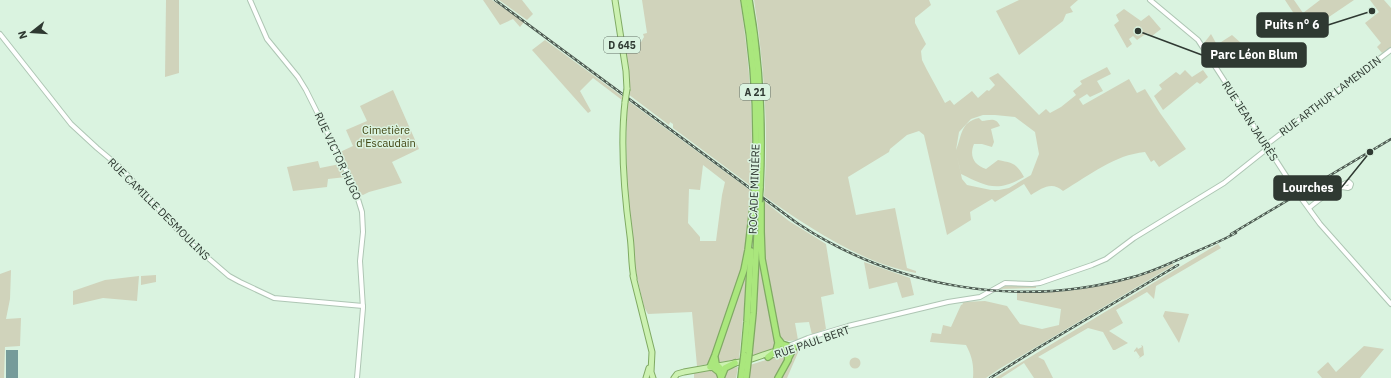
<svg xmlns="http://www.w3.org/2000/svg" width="1391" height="378" viewBox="0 0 1391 378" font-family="'IBM Plex Sans',sans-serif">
<rect width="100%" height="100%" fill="#daf3e0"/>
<g fill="#d0d3bb" fill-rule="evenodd">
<path d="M 166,0 L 179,0 L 179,73 L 165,77 Z"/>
<path d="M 483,0 L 492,0 L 524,22 L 520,27 L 513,19 L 500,25 Z"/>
<path d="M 499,0 L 522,0 L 533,14 L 527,20 Z"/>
<path d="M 642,0 L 740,0 C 750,62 754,123 751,186 L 673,128 L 673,124 L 670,122 L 669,125 L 628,94 L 628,67 L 625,49 L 631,44 L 641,42 L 644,37 L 643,34 L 647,33 Z"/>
<path d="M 754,0 L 929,0 L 931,5 L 915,18 L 915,23 L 926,44 L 921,51 L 922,60 L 927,70 L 945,103 L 950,100 L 954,105 L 972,91 L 978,98 L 987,90 L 989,91 L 995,85 L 989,78 L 998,73 L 1039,115 L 1046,109 L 1050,113 L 1061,107 L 1076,95 L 1073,91 L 1082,84 L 1080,81 L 1107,67 L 1111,74 L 1097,81 L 1103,91 L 1090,97 L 1087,94 L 1079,99 L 1083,105 L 1129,79 L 1137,93 L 1145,89 L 1160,113 L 1186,149 L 1159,167 L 1154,160 L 1151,162 L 1145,152 C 1114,155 1090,175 1063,191 C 1052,181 1042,188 1031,195 L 1024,184 L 995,202 L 992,199 L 970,212 L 971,220 L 947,235 L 924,135 L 919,131 L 907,135 L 890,149 L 889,152 L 848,177 L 856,215 L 895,208 L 907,268 L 916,271 L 916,273 C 861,263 808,227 764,196 C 769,130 764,65 754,0 ZM 983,115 L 995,115 L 1015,117 L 1035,132 L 1039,154 L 1031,175 L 1009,188 L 999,190 L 991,190 L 967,185 L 962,179 L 956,151 L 961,174 C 986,186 997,193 1024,177 C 1016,163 1013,163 998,160 L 986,169 C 974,165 969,156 974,144 L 982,144 L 992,147 L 994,142 L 991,129 L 1000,126 C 996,117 990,120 982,121 L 979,118 C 960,122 962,136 956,150 L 959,132 L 971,119 Z"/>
<path d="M 1019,0 L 1078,0 L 1070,7 L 1073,12 L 1066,14 L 1063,21 L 1019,55 L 996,11 Z"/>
<path d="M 1285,0 L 1294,0 L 1303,13 L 1320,0 L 1354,0 L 1323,21 L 1319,16 L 1302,26 Z"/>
<path d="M 1370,0 L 1384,0 L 1391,8 L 1391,47 L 1382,53 L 1377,47 L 1381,43 L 1365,23 L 1379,12 Z"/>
<path d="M 1124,9 L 1141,21 L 1149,15 L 1161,29 L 1152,36 L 1147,33 L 1137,40 L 1133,36 L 1129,39 L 1132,44 L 1127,48 L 1114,25 L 1119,21 L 1116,15 Z"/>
<path d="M 1211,34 L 1216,43 L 1207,48 L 1204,43 Z"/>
<path d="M 1232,35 L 1241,43 L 1240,49 L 1238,52 L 1231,52 L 1224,55 L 1218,44 Z"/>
<path d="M 545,40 L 623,97 L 622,100 L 593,78 L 580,91 L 591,111 L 588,113 L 532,50 Z"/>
<path d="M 1185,70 L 1192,77 L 1203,70 L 1208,77 L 1200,84 L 1197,82 L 1163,110 L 1154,96 L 1162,89 L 1159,85 L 1176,72 L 1180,75 Z"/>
<path d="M 393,90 L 419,149 L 392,162 L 402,183 L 369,192 L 363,195 L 360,194 L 340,152 L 353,146 L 346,130 L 367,121 L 360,106 Z"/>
<path d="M 627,100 L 751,191 L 748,235 L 743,266 L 748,269 L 739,359 L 697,366 L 692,312 L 648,314 L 644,307 C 640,290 636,273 633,256 C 627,204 625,152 627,100 ZM 703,165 L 725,182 L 722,195 L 716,241 L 700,241 L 700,237 L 688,223 L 689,189 L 700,190 Z"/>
<path d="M 318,161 L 320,168 L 340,164 L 346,177 L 328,179 L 327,187 L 293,191 L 287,167 Z"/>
<path d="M 764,201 L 789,221 L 826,244 L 834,294 L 821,297 L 826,329 L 812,335 L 809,322 L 795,323 L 798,340 L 788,341 L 781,339 L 773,349 L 752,357 L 758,261 L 764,261 L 763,243 Z"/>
<path d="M 1218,244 L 1221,248 L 1156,286 L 1154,299 L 1147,292 L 1116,310 L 1123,323 L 1109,331 L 1128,343 L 1115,350 L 1113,350 L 1103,332 L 1088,328 L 1038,357 L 1044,360 L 1053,378 L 1034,378 L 1024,363 L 1001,378 L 995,378 Z"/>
<path d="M 864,262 L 910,278 L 914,295 L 902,298 L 897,282 L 869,289 Z"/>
<path d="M 1173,264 L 1174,265 L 999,369 L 986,378 L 973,378 C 974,365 972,356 966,345 L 930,342 L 932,333 L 941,334 L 943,325 L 951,327 L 961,305 L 963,304 L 962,302 L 985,301 L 1007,306 L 1020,324 L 1042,329 L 1059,325 L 1061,309 L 1017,300 L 1017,293 C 1071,294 1124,284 1173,264 Z"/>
<path d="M 11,270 L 10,299 L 6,319 L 21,318 L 20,346 L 5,347 L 4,378 L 0,378 L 0,274 Z"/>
<path d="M 156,275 L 156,282 L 141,285 L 141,276 Z"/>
<path d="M 139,276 L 137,301 L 103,298 L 73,305 L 73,291 L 105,280 Z"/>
<path d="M 1008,285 L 1036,285 L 1036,288 L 997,289 Z"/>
<path d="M 1165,311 L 1189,314 L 1179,343 L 1163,316 Z"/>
<path d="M 1141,345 L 1143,346 L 1144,355 L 1138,359 L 1140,357 L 1136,351 L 1134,352 L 1134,351 L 1137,347 L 1138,349 L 1142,347 Z"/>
<path d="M 1364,346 L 1384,349 L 1360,378 L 1322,378 L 1317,372 L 1328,362 L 1336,372 Z"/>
<path d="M 800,348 L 787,378 L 748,378 L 750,365 L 785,354 L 791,358 L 796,349 Z"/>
<circle cx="855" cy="363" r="5.5"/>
<path d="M 738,367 L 736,378 L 694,378 L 694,373 Z"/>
</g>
<rect fill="#769b9a" x="6" y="350" width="12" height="28"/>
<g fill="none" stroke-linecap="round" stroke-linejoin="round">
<defs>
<g id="tertiary">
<path d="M 250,0 L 267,39 L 298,77 L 306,90 L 354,186 L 362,212 L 363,232 L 360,261 L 363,308 L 357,378"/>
<path d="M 1150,0 L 1198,40 L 1292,185"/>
<path d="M 0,34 L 71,124 L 97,148 L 121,168 L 186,239 L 229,276 L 240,282 L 274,298 L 363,306"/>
<path d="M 1266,145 L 1391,50"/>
<path d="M 1301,198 L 1320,224 L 1391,304"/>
<path d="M 1309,208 C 1317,201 1340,184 1349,182 L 1351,184 L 1350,187 L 1348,188 L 1342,187 L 1336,189"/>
<path d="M 786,347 L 808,338 L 848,326 L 948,302 L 980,297 L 1005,283 L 1032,284 L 1040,283 L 1092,265 L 1106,259 L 1134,238 L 1224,183 L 1268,148"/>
<path d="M 774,355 L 812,339"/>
</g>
<g id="primary">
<path d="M 615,0 L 626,71 L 627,89"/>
<path d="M 625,102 C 620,146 624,192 630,236 C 632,250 631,264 634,278"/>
<path d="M 633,276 L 652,352 L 651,372 L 653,378"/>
<path d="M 646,378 L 649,368"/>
<path d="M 674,378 L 677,374 L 684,372 L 746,361 L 772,352"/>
</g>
<g id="motorway">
<path d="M 744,0 C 755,61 758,124 755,185"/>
<path d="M 749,0 C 760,62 763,125 760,188"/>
<path d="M 761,203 L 761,232 L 762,259 L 778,343 L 776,351 L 768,357"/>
<path d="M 778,339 L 782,344 L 788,346"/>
<path d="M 749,353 L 753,313 L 757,236"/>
<path d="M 744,355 L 747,322 L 751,251"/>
<path d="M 715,358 L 716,364 L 720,368"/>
<path d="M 788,359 L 794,347"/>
<path d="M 710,367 L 715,355 L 744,270 L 748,250 L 754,198"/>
<path d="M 714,368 L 719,372 L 721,377"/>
<path d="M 721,378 L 725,368 L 735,363"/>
<path d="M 741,378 L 742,370"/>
<path d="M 746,378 L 747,370"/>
<path d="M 778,378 L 788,360 L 787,352 L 780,349"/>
</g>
</defs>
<use href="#tertiary" stroke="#aec6b4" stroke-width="6"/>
<use href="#primary" stroke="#7faa63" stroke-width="7"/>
<use href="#motorway" stroke="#7faa63" stroke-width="8"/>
<use href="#tertiary" stroke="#fff" stroke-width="4"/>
<use href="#primary" stroke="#ccf1b1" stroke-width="5"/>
<use href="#motorway" stroke="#aae77d" stroke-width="5.5"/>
<defs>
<g id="rail">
<path d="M 495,0 L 797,223 C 895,288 1020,309 1133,277 C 1155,271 1175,261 1195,252 C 1209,246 1223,240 1236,233"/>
<path d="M 1231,234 L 1391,139"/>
<path d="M 990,378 L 1038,348 L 1178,265"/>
</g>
</defs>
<use href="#rail" stroke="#4e5b52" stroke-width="2.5"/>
<use href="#rail" stroke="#daf3e0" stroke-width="1" stroke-dasharray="3" stroke-linecap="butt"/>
<defs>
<path id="tertiary-bridge" d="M 1292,185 L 1301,198"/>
<path id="primary-bridge" d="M 625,102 L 627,89"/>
<g id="motorway-bridge">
<path d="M 754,198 L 755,185"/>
<path d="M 759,202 L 760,188"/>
<path d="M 742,370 L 744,355"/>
<path d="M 747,370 L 749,353"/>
</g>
</defs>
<use href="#tertiary-bridge" stroke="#aec6b4" stroke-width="6" stroke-linecap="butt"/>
<use href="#primary-bridge" stroke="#7faa63" stroke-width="7" stroke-linecap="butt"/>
<use href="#motorway-bridge" stroke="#7faa63" stroke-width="8" stroke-linecap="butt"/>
<use href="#tertiary-bridge" stroke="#fff" stroke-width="4"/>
<use href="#primary-bridge" stroke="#ccf1b1" stroke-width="5"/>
<use href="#motorway-bridge" stroke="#aae77d" stroke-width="5.5"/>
</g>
<g text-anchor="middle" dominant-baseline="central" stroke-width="3" stroke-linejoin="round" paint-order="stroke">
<g fill="#daf3e0" stroke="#627166" stroke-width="1">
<rect x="604" y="37" width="36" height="16" rx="3"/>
<rect x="740" y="84" width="30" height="16" rx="3"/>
</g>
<g font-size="10" font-weight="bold" fill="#2f3932">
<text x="622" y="45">D 645</text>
<text x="755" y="92">A 21</text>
</g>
<g font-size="11" fill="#2f3932" stroke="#daf3e0">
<text transform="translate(1330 96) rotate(-37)">RUE ARTHUR LAMENDIN</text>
<text transform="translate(1250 121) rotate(57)">RUE JEAN JAURÈS</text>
<text transform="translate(338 156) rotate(65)">RUE VICTOR HUGO</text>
<text transform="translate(754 189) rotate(-88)">ROCADE MINIÈRE</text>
<text transform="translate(159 209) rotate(45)">RUE CAMILLE DESMOULINS</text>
<text transform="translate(812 342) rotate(-19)">RUE PAUL BERT</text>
</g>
<g font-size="11" fill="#414512" stroke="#daf3e0">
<text x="386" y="130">Cimetière<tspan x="386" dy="13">d'Escaudain</tspan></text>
</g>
</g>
<path fill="none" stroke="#2f3932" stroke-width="1.5" d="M1372 11L1328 25M1138 31L1202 55M1370 152L1341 188"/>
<g fill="#2f3932" stroke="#daf3e0" stroke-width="1.5">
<circle cx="1372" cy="11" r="4"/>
<circle cx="1138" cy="31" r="4"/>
<circle cx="1370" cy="152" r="4"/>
</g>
<g fill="#2f3932" stroke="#2f3932" stroke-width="1.5">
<rect x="1257" y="13" width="71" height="24" rx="4"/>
<rect x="1202" y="43" width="104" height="24" rx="4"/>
<rect x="1274" y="176" width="67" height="24" rx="4"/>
</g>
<g font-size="12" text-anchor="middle" font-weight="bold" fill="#fff">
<text x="1292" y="29">Puits n° 6</text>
<text x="1254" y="59">Parc Léon Blum</text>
<text x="1308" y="192">Lourches</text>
</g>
<g transform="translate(32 32) rotate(253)" stroke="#daf3e0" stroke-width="3" paint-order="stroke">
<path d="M0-3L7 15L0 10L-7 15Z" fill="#2f3932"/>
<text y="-6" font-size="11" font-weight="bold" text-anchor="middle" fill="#2f3932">N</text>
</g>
</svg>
